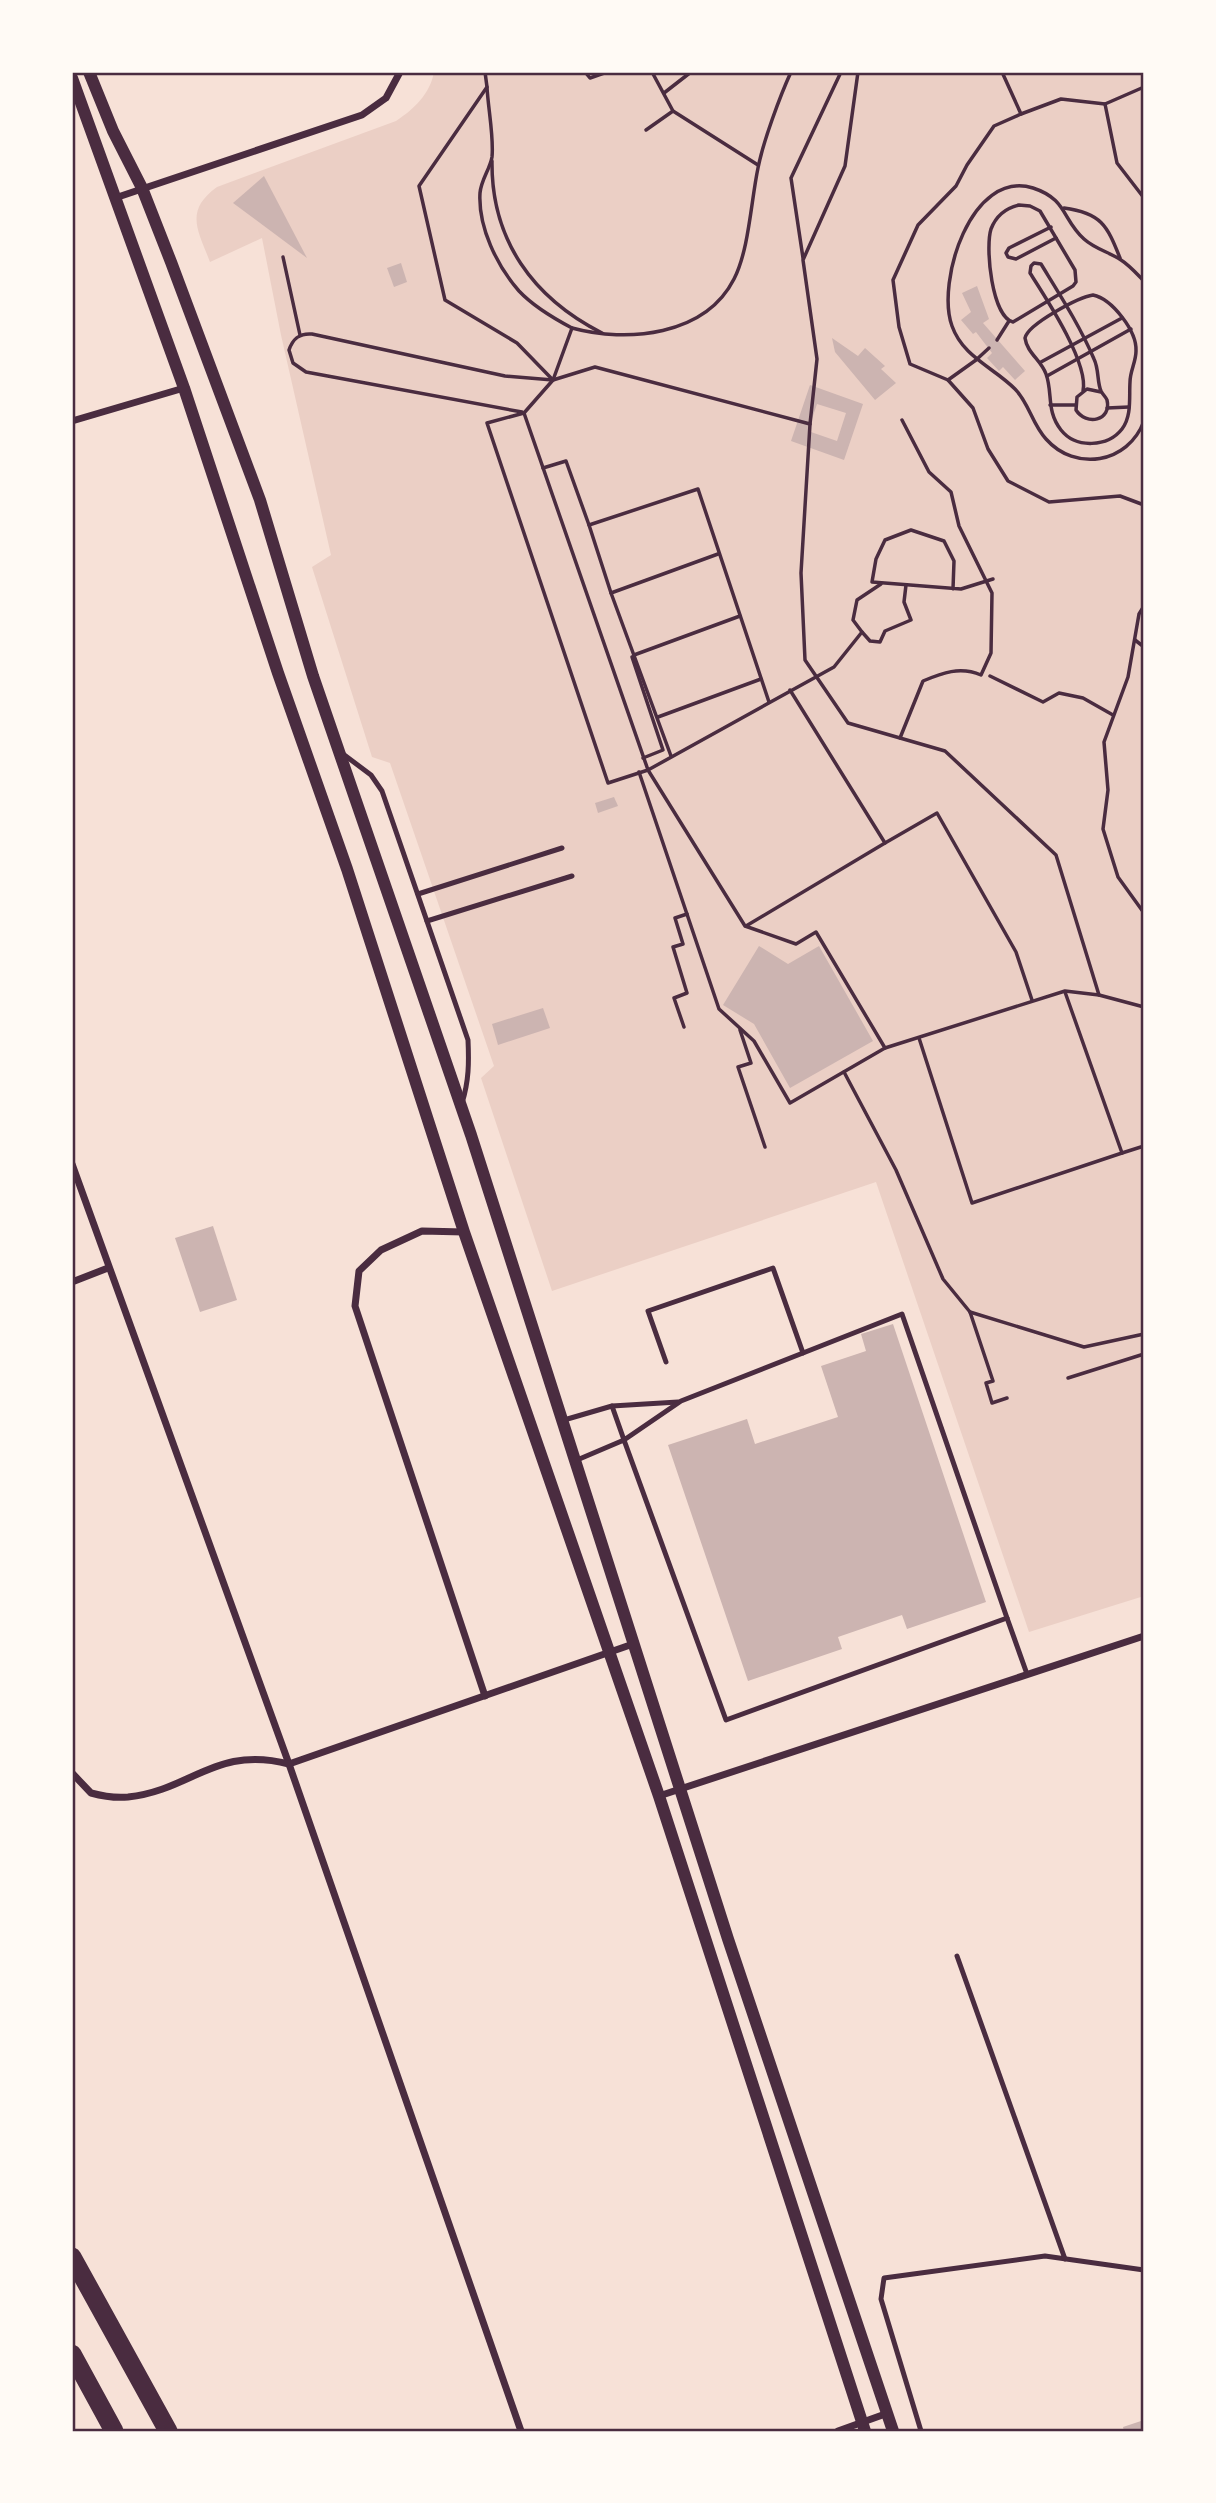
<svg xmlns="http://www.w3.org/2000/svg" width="1216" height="2503" viewBox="0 0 1216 2503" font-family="Inter,sans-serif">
<rect width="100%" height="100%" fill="#f7e1d7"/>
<path fill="#ebcfc5" d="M 434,72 L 1144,72 L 1144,1596 L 1029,1632 L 876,1182 L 552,1291 L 481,1078 L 494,1066 L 390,763 L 372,757 L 312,567 L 331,555 L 281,335 L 262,238 L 210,262 C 198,230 184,211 217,187 L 396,121 C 414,109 430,94 434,72 Z"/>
<g fill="#ccb4b1" fill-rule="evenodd">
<path d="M 264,176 L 307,258 L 233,203 Z"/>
<path d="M 401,263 L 407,282 L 394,287 L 387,268 Z"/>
<path d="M 977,286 L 989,319 L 983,323 L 1025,371 L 1015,380 L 1003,367 L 999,371 L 987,358 L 992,353 L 976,332 L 973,334 L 961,320 L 971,312 L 962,293 Z"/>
<path d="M 832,338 L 858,356 L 865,348 L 885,366 L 881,369 L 896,383 L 875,400 L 835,352 Z"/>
<path d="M 810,385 L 863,404 L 844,460 L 791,441 ZM 817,404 L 846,413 L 837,441 L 808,431 Z"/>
<path d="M 614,797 L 618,806 L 598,813 L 595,803 Z"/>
<path d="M 759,946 L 788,964 L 819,946 L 873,1041 L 790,1088 L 754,1024 L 723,1005 Z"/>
<path d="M 543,1008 L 550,1028 L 498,1045 L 492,1024 Z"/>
<path d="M 213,1226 L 237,1300 L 200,1312 L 175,1238 Z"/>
<path d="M 893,1324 L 986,1602 L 907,1629 L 902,1615 L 838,1637 L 842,1649 L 748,1681 L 668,1445 L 747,1419 L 755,1444 L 838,1417 L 821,1366 L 866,1351 L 861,1334 Z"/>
<path d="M 1144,2420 L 1144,2431 L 1124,2431 L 1123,2427 Z"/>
</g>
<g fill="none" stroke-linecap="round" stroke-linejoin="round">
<g stroke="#4a2c40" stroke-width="3.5">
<path d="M 485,72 L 487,87 L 419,186 L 445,300 L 517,343 L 551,378"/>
<path d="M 585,72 L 590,78 L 607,72"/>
<path d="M 652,72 L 673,111 L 758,165"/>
<path d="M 1002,72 L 1021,114 L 1061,99 L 1105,104 L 1144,87"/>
<path d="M 487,87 C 488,108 494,137 492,157 C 490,169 481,180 480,193 C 478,227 497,266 519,291 C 534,307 553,318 572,328"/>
<path d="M 664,93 L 691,72"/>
<path d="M 1105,104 L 1117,163 L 1144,198"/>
<path d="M 1021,114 L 994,126 L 967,165 L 956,186 L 918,225 L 893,280 L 899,327 L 910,364 L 948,380 L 973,408 L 988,449 L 1008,481 L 1049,502 L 1120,496 L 1144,505"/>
<path d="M 646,130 L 673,111"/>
<path d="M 492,161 C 491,240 533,298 602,333"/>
<path d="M 1019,205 L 1030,206 L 1040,211 L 1075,270 L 1076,282 L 1073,286 L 1013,322 C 992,317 985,248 991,229 C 996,216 1006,208 1019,205 Z"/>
<path d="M 1064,208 C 1101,213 1107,225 1120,258"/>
<path d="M 1051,227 L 1009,248 L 1006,253 L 1008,257 L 1016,259 L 1056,238"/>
<path d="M 283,257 L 300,335"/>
<path d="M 803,258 L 791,178 L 841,72"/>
<path d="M 1144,281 C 1137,274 1129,265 1121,260 C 1109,252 1095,249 1084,239 C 1062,219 1067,199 1033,188 C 971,169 936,282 952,326 C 963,357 993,367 1015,389 C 1029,403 1032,424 1046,439 C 1075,472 1128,464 1144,421"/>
<path d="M 1093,295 C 1112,299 1137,331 1136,351 C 1136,362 1130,371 1130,382 C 1129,397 1132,416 1122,429 C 1108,447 1076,449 1061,430 C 1046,411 1053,393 1046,374 C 1041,360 1027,353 1025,338 C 1028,324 1079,297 1093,295 Z"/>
<path d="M 997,340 L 1009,321"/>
<path d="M 1041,362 L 1122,318"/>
<path d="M 1047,376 L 1131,329"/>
<path d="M 948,380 L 976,360 L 989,348"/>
<path d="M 1083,391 C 1089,363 1046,298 1030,273 L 1031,266 L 1034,263 L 1041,264 C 1060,295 1080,326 1094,359 C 1099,369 1097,382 1101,391 C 1103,395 1106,397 1107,400 C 1112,421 1086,426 1076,410 L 1077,397 L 1087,389 L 1101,392"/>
<path d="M 1050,405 L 1075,405"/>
<path d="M 1107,408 L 1129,407"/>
<path d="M 522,412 L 306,372 L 293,363 L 289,350 C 293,338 300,333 312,334 L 505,376 L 553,380 L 595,367 L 810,424 L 817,359 L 803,260 L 845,166 L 858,72"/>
<path d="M 524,413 L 487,423 L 608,783 L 648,770 L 524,413 L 553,380 L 572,328 C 627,343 705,336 734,279 C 749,250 751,201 758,168 C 763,142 780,96 791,72"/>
<path d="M 543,468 L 566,461 L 589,525 L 698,489 L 769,702"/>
<path d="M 589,525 L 611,593"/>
<path d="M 953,589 L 954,561 L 944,541 L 911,530 L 885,540 L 876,559 L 872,582 L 961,589 L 993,579"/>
<path d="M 1144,606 L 1139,614 L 1128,677 L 1104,742 L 1108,790 L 1103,829 L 1118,877 L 1144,913"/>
<path d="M 862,632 L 853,620 L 857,600 L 881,584"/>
<path d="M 1135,640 L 1144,647"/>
<path d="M 634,655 L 740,616"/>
<path d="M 632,657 L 663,750 L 643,758"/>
<path d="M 990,676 L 1043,702 L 1059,693 L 1083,698 L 1113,715"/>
<path d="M 790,690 L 885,843 L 937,813 L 1016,952 L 1032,1000"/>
<path d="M 658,717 L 761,679"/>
<path d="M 900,738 L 923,681 C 942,673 960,666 981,675 L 991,653 L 992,593 L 959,526 L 951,492 L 929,472 L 902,420"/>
<path d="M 671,756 L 611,593 L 718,554"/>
<path d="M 639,772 L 719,1009 L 754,1041 L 790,1103 L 885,1048 L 1065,991 L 1099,995 L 1056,855 L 945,751 L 848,723 L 805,660 L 801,573 L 810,424"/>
<path d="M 746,926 L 885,843"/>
<path d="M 1099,995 L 1144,1007"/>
<path d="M 684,1027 L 674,998 L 687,993 L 673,947 L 683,944 L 675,918 L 687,914"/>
<path d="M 740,1030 L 751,1063 L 738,1067 L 765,1147"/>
<path d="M 919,1038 L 972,1203 L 1122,1153 L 1065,992"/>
<path d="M 885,1048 L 816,932 L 796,944 L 745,926 L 648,770 L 834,667 L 862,632 L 870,641 L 880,642 L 885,631 L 911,620 L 904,602 L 906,585"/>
<path d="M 844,1072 L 896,1170 L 943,1279 L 970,1312 L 993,1381 L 986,1383 L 992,1403 L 1007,1398"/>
<path d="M 1122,1153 L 1144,1146"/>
<path d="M 970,1312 L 1084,1347 L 1144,1334"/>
<path d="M 1068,1378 L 1144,1354"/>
</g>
<g stroke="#4a2c40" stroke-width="5">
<path d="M 343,754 L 371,775 L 382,791 L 468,1040 C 469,1062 469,1081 462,1103"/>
<path d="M 418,894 L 562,848"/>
<path d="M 427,921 L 572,876"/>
<path d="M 666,1362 L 648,1311 L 773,1268 L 803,1353"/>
<path d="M 564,1420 L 612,1406 L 678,1402"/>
<path d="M 577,1460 L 624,1440 L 681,1401 L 902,1314 L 1007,1618 L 726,1720 L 624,1440 L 612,1406"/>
<path d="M 1007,1618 L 1027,1674"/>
<path d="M 957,1956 L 1065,2259"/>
<path d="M 921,2431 L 881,2299 L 884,2278 L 1045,2256 L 1144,2270"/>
</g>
<g stroke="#4a2c40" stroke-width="7">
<path d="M 115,198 L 362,115 L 386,98 L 400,72"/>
<path d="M 72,421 L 184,388"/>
<path d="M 72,1164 L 289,1764 L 521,2431"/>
<path d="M 464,1232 L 422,1231 L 381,1250 L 359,1271 L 355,1306 L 485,1696"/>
<path d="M 72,1282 L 108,1268"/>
<path d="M 72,1773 L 91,1793 C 102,1796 116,1798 128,1797 C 192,1790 216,1745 289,1764 L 633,1644"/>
<path d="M 659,1796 L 1144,1636"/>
<path d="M 838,2431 L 888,2413"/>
</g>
<g stroke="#4a2c40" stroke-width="12">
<path d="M 89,72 L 113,131 L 142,188 L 171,262 L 260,500 L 313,676 L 471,1135 L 728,1939 L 893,2431"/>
<path d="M 72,78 L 184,388 L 278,673 L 347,869 L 464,1232 L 659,1796 L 865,2431"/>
</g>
<g stroke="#4a2c40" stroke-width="19">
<path d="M 72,2257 L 168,2431"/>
<path d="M 72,2354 L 114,2431"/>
</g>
</g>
<rect width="1216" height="2503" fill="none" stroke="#fffaf5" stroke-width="147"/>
<rect x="74" y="74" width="1068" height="2356" fill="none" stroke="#4a2c40" stroke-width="2.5"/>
</svg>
